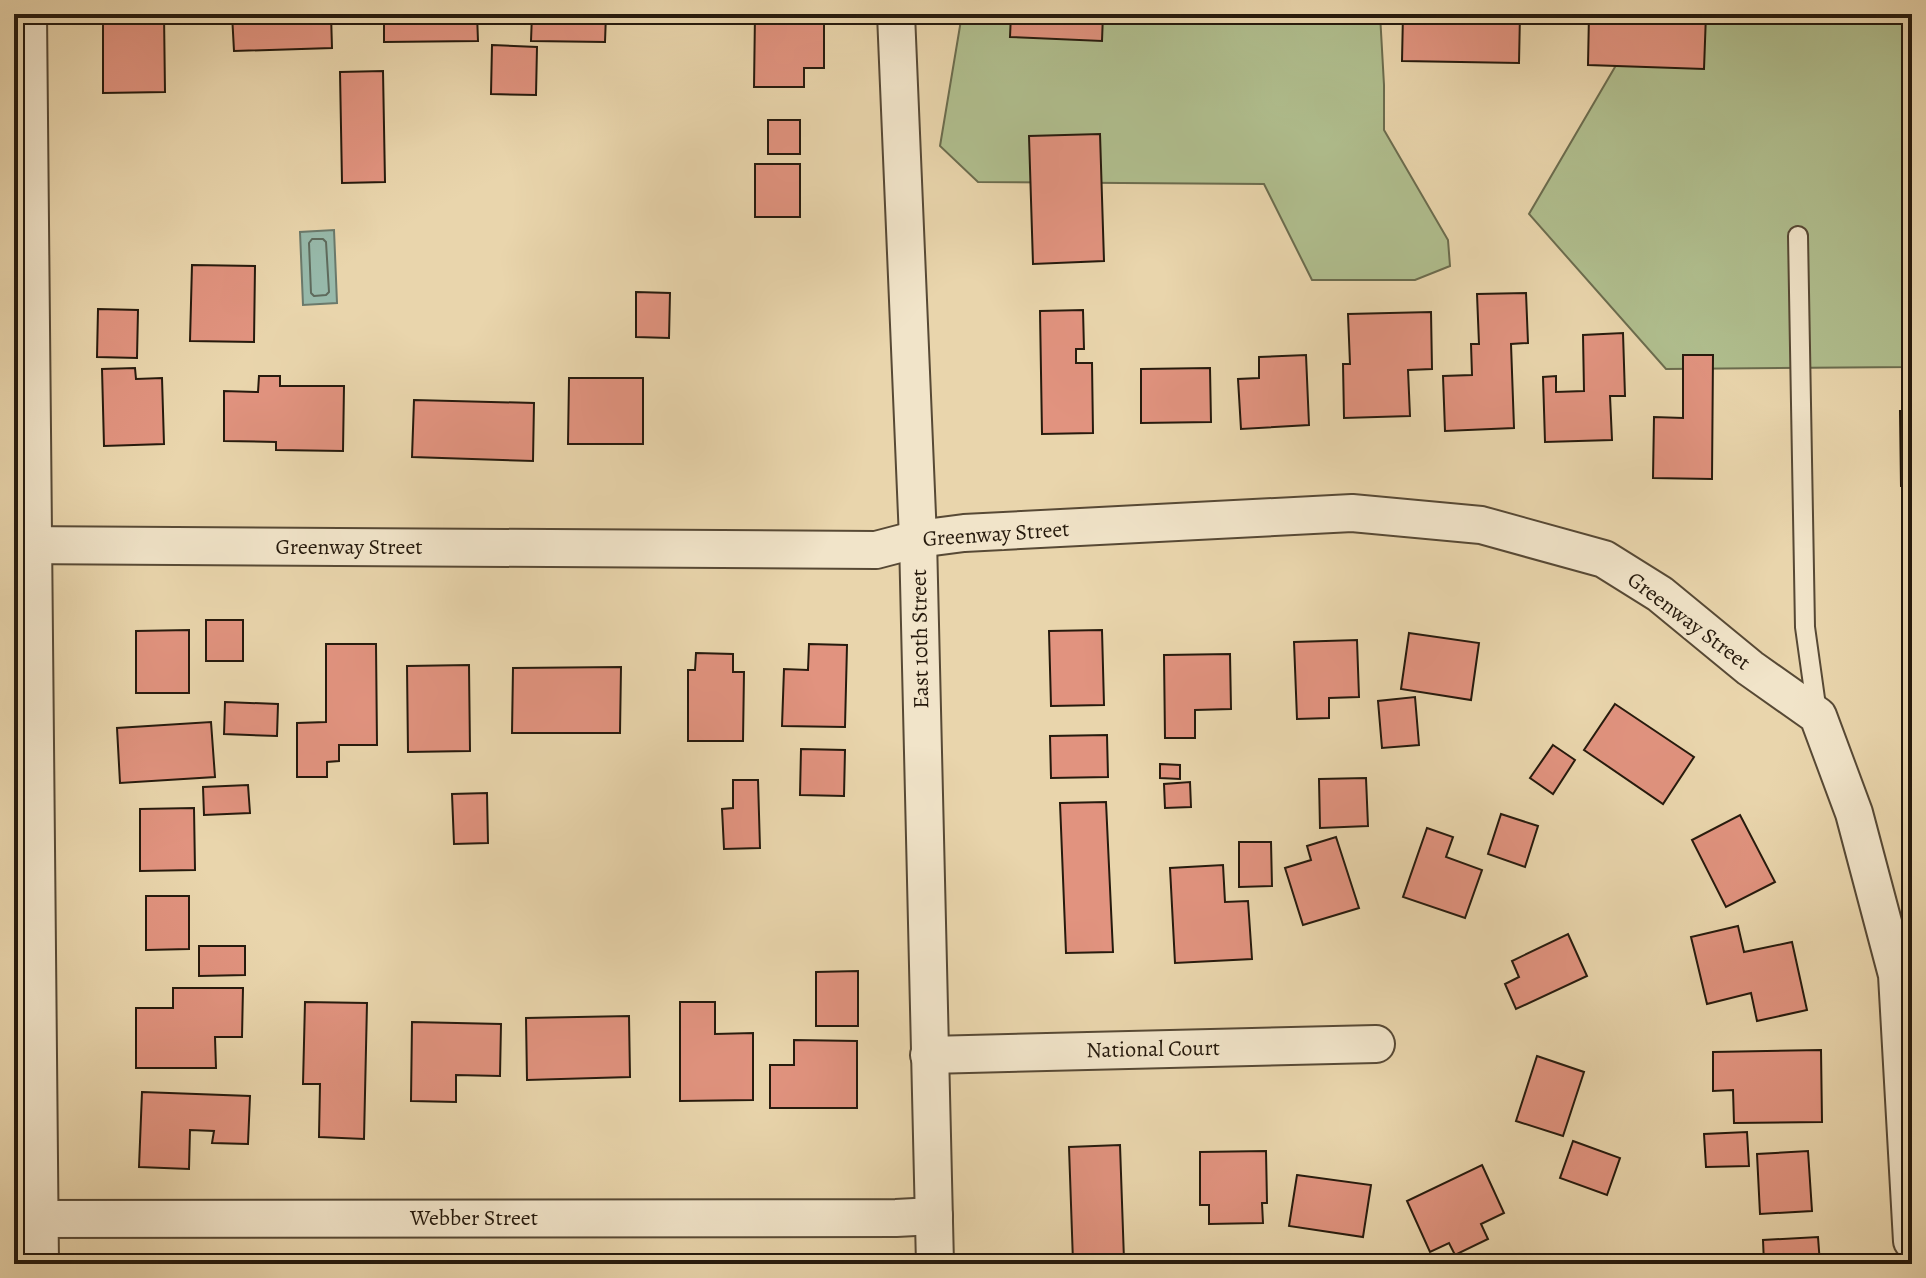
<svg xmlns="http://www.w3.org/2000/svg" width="1926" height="1278" viewBox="0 0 1926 1278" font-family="Alegreya,serif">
<rect width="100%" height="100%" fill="#e9d5ac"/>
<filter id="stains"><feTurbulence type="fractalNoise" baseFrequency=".0025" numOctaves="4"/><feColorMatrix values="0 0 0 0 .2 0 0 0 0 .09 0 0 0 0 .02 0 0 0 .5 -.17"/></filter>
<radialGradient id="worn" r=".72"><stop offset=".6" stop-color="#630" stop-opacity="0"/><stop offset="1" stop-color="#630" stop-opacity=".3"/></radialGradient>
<g fill="#b0be8e" stroke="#6b6c4e" stroke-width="2">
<path d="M 962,14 L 1380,14 L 1384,85 L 1384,130 L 1448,240 L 1450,266 L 1415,280 L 1312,280 L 1264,184 L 978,182 L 940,146 Z"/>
<path d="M 1646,14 L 1912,14 L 1912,367 L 1666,369 L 1529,214 Z"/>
</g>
<path fill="#97b9aa" stroke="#6a796b" stroke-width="2" d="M 334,230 L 337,303 L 303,305 L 300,232 Z"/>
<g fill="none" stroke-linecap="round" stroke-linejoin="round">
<path stroke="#5e6a5c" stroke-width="2" d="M 312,239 L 323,239 L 326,242 L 329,292 L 326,295 L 314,296 L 311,293 L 309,243 Z"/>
</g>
<g fill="#e1937f" stroke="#261a0d" stroke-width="2">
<path d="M 103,14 L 164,14 L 165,92 L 103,93 Z"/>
<path d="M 232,14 L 331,14 L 332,48 L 234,51 Z"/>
<path d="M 384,14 L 477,14 L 478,41 L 384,42 Z"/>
<path d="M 532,14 L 606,14 L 605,42 L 531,41 Z"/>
<path d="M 755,14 L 824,14 L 824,68 L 804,68 L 804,87 L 754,87 Z"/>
<path d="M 1011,14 L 1103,14 L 1102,41 L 1010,37 Z"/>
<path d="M 1403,14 L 1520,14 L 1519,63 L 1402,61 Z"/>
<path d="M 1589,14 L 1706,14 L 1704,69 L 1588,65 Z"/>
<path d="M 492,45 L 537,47 L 536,95 L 491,94 Z"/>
<path d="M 383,71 L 385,182 L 342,183 L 340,72 Z"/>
<rect x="768" y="120" width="32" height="34"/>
<path d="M 1100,134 L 1104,261 L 1033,264 L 1029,136 Z"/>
<rect x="755" y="164" width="45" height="53"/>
<path d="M 192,265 L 255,266 L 254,342 L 190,341 Z"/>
<path d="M 636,292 L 670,293 L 669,338 L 636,337 Z"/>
<path d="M 1526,293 L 1528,343 L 1511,344 L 1514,428 L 1445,431 L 1443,376 L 1472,375 L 1471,344 L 1479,344 L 1477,294 Z"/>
<path d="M 98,309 L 138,310 L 137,358 L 97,357 Z"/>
<path d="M 1083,310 L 1084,349 L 1076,349 L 1076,363 L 1092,363 L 1093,433 L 1042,434 L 1040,311 Z"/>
<path d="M 1431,312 L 1432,369 L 1408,370 L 1410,416 L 1344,418 L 1343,364 L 1350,364 L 1348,314 Z"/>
<path d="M 1623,333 L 1625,396 L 1610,396 L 1612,440 L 1545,442 L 1543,377 L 1556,376 L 1556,392 L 1584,391 L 1583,335 Z"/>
<path d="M 1306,355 L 1309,425 L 1241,429 L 1238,379 L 1259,378 L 1259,357 Z"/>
<path d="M 1683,355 L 1713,355 L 1712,479 L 1653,478 L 1654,417 L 1683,418 Z"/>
<path d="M 135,368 L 136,379 L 162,378 L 164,444 L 104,446 L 102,369 Z"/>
<path d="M 1210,368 L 1211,422 L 1141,423 L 1141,369 Z"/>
<path d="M 259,376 L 280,376 L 280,386 L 344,386 L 343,451 L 276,450 L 276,442 L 224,441 L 224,391 L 258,392 Z"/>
<path d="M 569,378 L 643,378 L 643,444 L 568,444 Z"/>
<path d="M 414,400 L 534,403 L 533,461 L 412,457 Z"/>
<path d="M 1900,411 L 1912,411 L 1912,486 L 1901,486 Z"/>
<path d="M 1906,507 L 1912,507 L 1912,578 L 1908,579 Z"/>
<rect x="206" y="620" width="37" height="41"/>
<path d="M 189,630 L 189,693 L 136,693 L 136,631 Z"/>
<path d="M 1102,630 L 1104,705 L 1051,706 L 1049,631 Z"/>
<path d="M 1409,633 L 1479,643 L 1471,700 L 1401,689 Z"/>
<path d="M 1357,640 L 1359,697 L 1329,698 L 1329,718 L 1297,719 L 1294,642 Z"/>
<path d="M 326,644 L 376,644 L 377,745 L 339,745 L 339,761 L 327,762 L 327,777 L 297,777 L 297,723 L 326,722 Z"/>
<path d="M 809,644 L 847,645 L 845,727 L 782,726 L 784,669 L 808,670 Z"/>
<path d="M 696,653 L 733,654 L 733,672 L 744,672 L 743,741 L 688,741 L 688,670 L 695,670 Z"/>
<path d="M 1230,654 L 1231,709 L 1195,710 L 1195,738 L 1165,738 L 1164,655 Z"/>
<path d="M 469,665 L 470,751 L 408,752 L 407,666 Z"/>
<path d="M 621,667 L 620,733 L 512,733 L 513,668 Z"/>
<path d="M 1415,697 L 1419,745 L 1382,748 L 1378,701 Z"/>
<path d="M 225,702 L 278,704 L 277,736 L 224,734 Z"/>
<path d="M 1615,704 L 1694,757 L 1663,804 L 1584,750 Z"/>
<path d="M 211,722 L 215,777 L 120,783 L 117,728 Z"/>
<path d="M 1107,735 L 1108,777 L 1051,778 L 1050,736 Z"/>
<path d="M 1553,745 L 1575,760 L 1553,794 L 1530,778 Z"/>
<path d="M 801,749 L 845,750 L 844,796 L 800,795 Z"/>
<path d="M 1160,764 L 1180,765 L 1180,779 L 1160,778 Z"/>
<path d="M 1366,778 L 1368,826 L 1320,828 L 1319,779 Z"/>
<path d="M 733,780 L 758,780 L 760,848 L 724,849 L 722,809 L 733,808 Z"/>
<path d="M 1190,782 L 1191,807 L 1165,808 L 1164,784 Z"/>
<path d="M 248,785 L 250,813 L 204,815 L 203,787 Z"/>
<path d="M 487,793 L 488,843 L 454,844 L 452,794 Z"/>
<path d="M 1106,802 L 1113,952 L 1066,953 L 1060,803 Z"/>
<path d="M 194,808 L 195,870 L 140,871 L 140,809 Z"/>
<path d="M 1501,814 L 1538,826 L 1525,867 L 1488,854 Z"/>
<path d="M 1740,815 L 1775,882 L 1726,907 L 1692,840 Z"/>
<path d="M 1427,828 L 1453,837 L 1446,857 L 1482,870 L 1465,918 L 1403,897 Z"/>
<path d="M 1336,837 L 1359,908 L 1303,925 L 1285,868 L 1311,860 L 1307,846 Z"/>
<path d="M 1239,842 L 1271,842 L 1272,886 L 1239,887 Z"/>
<path d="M 1223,865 L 1225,902 L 1248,901 L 1252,959 L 1175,963 L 1170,868 Z"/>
<path d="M 146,896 L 189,896 L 189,949 L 146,950 Z"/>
<path d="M 1738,926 L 1744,952 L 1792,942 L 1807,1010 L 1757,1021 L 1751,993 L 1707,1004 L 1691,937 Z"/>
<path d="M 1568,934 L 1587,976 L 1516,1009 L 1505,984 L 1519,977 L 1512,961 Z"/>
<path d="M 199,946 L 245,946 L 245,975 L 199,976 Z"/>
<path d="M 858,971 L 858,1026 L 816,1026 L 816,972 Z"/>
<path d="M 173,988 L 243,988 L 242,1037 L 215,1037 L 216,1068 L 136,1068 L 136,1008 L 173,1008 Z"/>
<path d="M 305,1002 L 367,1003 L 364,1139 L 319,1137 L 320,1084 L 303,1084 Z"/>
<path d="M 680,1002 L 715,1002 L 715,1034 L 753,1033 L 753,1100 L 680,1101 Z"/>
<path d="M 629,1016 L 630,1077 L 527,1080 L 526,1018 Z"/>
<path d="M 412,1022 L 501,1024 L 500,1076 L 456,1075 L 456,1102 L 411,1101 Z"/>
<path d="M 794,1040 L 857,1041 L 857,1108 L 770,1108 L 770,1065 L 794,1065 Z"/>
<path d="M 1821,1050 L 1822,1122 L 1734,1123 L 1733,1090 L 1713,1091 L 1713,1052 Z"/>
<path d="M 1537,1056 L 1584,1072 L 1563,1136 L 1516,1121 Z"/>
<path d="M 142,1092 L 250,1096 L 248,1144 L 212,1143 L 214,1131 L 190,1130 L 189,1169 L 139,1167 Z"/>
<path d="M 1747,1132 L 1749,1166 L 1706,1167 L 1704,1134 Z"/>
<path d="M 1573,1141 L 1620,1158 L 1607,1195 L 1560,1178 Z"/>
<path d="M 1120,1145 L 1124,1260 L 1073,1262 L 1069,1147 Z"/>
<path d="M 1266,1151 L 1267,1203 L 1262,1203 L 1263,1223 L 1209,1224 L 1209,1205 L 1200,1205 L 1200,1152 Z"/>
<path d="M 1808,1151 L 1812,1211 L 1760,1214 L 1757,1154 Z"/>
<path d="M 1482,1165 L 1504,1213 L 1481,1224 L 1488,1239 L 1455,1255 L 1449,1243 L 1430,1252 L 1407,1201 Z"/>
<path d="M 1297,1175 L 1371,1185 L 1363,1237 L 1289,1226 Z"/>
<path d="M 1818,1237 L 1820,1264 L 1764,1264 L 1763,1240 Z"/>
<path d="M 1173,1254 L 1173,1264 L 1136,1264 L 1136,1255 Z"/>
</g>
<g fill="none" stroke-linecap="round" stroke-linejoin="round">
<defs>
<path id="lane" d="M 1798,236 L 1805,627 L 1817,713"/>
<g id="street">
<path d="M 28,14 L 40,1264"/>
<path d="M 896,14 L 918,539 L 935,1264"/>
<path d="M 14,545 L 876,550 L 918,539 L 964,533 L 1352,513 L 1481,525 L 1604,559 L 1660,594 L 1750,668 L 1818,716 L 1854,813 L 1897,975 L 1912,1241"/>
<path d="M 929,1055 L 1376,1044"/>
<path d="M 14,1219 L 896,1218 L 934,1216"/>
</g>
</defs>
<use href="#lane" stroke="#574935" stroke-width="22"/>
<use href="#street" stroke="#574935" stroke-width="40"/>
<use href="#lane" stroke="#f1e4c9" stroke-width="18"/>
<use href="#street" stroke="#f1e4c9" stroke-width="36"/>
</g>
<g text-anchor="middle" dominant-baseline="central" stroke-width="7" stroke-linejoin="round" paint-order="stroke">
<g font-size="22" fill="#261a0d" stroke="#f1e4c9">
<text transform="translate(996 534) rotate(-4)">Greenway Street</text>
<text x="349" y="547">Greenway Street</text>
<text transform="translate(1689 621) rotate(37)">Greenway Street</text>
<text transform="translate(920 639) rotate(-91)">East 10th Street</text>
<text transform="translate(1153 1049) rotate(-1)">National Court</text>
<text x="474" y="1218">Webber Street</text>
</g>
</g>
<rect width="1926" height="1278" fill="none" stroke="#e9d5ac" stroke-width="48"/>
<rect x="16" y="16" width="1894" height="1246" fill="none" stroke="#261a0d" stroke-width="4"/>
<rect x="24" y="24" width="1878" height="1230" fill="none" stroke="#261a0d" stroke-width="2"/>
<rect width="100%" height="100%" filter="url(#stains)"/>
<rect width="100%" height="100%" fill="url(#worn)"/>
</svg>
